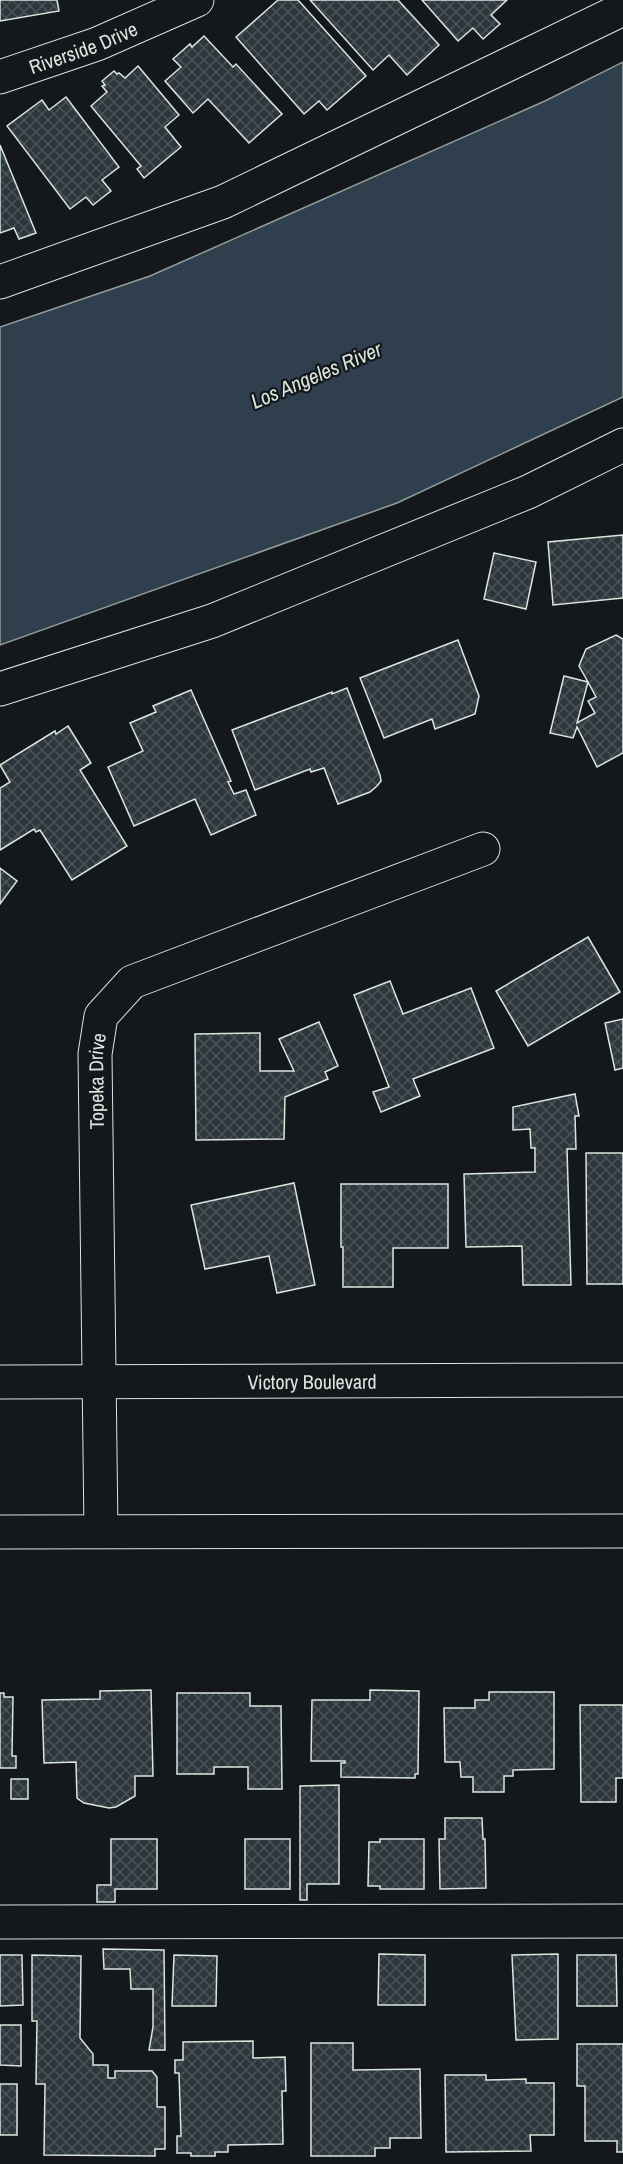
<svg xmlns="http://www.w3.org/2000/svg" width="623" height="2164" viewBox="0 0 623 2164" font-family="'Archivo Narrow',sans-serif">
<defs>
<pattern id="building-cross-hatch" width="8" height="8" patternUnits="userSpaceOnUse" patternTransform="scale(1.5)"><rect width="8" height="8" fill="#2c363c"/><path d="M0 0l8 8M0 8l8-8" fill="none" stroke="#4a5358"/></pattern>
</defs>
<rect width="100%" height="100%" fill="#14181c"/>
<path fill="#2f3f4d" stroke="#939e99" stroke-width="1.5" d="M 623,62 L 623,397 L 397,503 L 0,645 L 0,327 L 150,276 L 545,101 Z"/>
<g fill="url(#building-cross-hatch)" stroke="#d8e6dc" stroke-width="1.5" fill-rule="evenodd">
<path d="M 0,0 L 57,0 L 59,11 L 0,21 Z"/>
<path d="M 278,0 L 298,0 L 366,76 L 327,110 L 319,101 L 304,114 L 236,37 Z"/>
<path d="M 310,0 L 398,0 L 439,45 L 407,75 L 389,55 L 373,70 Z"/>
<path d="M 422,0 L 507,0 L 491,15 L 500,24 L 483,39 L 473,28 L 458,41 Z"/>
<path d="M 204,36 L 233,67 L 236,64 L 282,114 L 249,143 L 208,99 L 193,113 L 165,81 L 181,67 L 173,59 L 190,44 L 192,47 Z"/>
<path d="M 138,66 L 179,115 L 165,127 L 181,147 L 144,178 L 137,169 L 141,166 L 91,106 L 107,92 L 102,86 L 105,85 L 102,81 L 114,71 L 117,74 L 119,73 L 125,78 Z"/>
<path d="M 66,97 L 119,167 L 102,180 L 111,191 L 93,205 L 86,197 L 70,209 L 7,126 L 42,100 L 49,110 Z"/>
<path d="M 0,145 L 36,233 L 19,239 L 14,228 L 0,233 Z"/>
<path d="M 623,535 L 623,598 L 553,605 L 548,542 Z"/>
<path d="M 494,553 L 536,562 L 526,609 L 484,599 Z"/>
<path d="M 616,635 L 623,639 L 623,753 L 597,767 L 577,727 L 573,738 L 550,733 L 564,676 L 588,682 L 579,666 L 586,649 ZM 588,682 L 596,697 L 588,701 L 595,713 L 577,723 Z"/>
<path d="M 458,640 L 479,696 L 475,714 L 435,729 L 432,719 L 384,738 L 360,678 Z"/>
<path d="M 347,688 L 380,775 L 381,781 L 377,786 L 370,792 L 338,804 L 324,768 L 311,772 L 310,769 L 255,790 L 232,730 L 332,692 L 332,694 Z"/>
<path d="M 191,690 L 231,781 L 228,782 L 234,794 L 246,790 L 256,815 L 211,835 L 195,799 L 134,826 L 108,767 L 143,751 L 130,723 L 156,712 L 153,706 Z"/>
<path d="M 68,726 L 91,763 L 80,770 L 127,846 L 72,880 L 40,830 L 36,832 L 34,829 L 0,850 L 0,788 L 10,782 L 0,765 L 55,731 L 56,734 Z"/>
<path d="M 0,868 L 17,881 L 0,904 Z"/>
<path d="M 588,937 L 620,992 L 528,1046 L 496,991 Z"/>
<path d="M 390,981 L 403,1014 L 471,988 L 494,1048 L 413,1079 L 420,1096 L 381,1112 L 373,1092 L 389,1087 L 354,995 Z"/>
<path d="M 623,1019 L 623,1068 L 615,1070 L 605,1023 Z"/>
<path d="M 319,1022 L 338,1066 L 325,1072 L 328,1079 L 285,1097 L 284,1139 L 196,1140 L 195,1034 L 260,1033 L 260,1071 L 294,1071 L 279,1039 Z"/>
<path d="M 575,1094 L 579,1116 L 575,1116 L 576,1149 L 567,1149 L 571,1285 L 523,1285 L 522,1246 L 466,1247 L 464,1174 L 535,1172 L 535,1148 L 531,1148 L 530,1129 L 513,1130 L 513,1107 Z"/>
<path d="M 586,1153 L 623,1153 L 623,1284 L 587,1284 Z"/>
<path d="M 294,1183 L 315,1285 L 277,1293 L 269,1256 L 205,1269 L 191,1205 Z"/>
<path d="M 341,1184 L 448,1184 L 448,1248 L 393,1248 L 393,1287 L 343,1287 L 343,1247 L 341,1247 Z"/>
<path d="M 151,1690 L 153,1776 L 135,1776 L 135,1796 L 116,1807 L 109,1808 L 84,1803 L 77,1798 L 76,1762 L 44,1763 L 42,1700 L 100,1699 L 100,1691 Z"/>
<path d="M 370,1690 L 419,1691 L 418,1774 L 415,1774 L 415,1778 L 341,1777 L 341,1763 L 345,1763 L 345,1761 L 311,1761 L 312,1700 L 370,1700 Z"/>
<path d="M 489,1692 L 554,1692 L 554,1769 L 513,1770 L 513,1776 L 504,1776 L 504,1792 L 473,1792 L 473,1777 L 461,1777 L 460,1762 L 445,1762 L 444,1708 L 475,1708 L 475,1700 L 489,1700 Z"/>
<path d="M 0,1693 L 4,1693 L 4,1697 L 13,1697 L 12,1756 L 16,1756 L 16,1768 L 0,1768 Z"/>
<path d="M 177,1693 L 250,1693 L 250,1706 L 281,1706 L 282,1789 L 248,1789 L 248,1767 L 214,1767 L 214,1774 L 177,1774 Z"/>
<path d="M 580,1705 L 623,1705 L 623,1778 L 616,1778 L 616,1802 L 581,1802 Z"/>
<rect x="11" y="1779" width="17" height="20"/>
<path d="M 339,1785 L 339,1884 L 307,1884 L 307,1900 L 300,1900 L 300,1786 Z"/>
<path d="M 445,1818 L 482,1818 L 483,1839 L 485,1839 L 486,1888 L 440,1889 L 439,1839 L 445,1839 Z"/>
<path d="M 111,1839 L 157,1839 L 157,1889 L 115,1889 L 115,1902 L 97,1902 L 97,1885 L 111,1885 Z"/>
<rect x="245" y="1839" width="45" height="50"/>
<path d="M 380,1839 L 424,1839 L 424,1889 L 380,1889 L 380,1886 L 368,1886 L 369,1842 L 380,1842 Z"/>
<path d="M 103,1949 L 164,1950 L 165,2050 L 149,2050 L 153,2027 L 153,1989 L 131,1989 L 130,1969 L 104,1969 Z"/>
<path d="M 379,1954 L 425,1955 L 425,2005 L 378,2005 Z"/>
<path d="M 558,1954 L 558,2039 L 516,2040 L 512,1955 Z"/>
<path d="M 0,1955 L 22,1955 L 23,2005 L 0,2006 Z"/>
<path d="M 32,1955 L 81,1956 L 80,2038 L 93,2054 L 93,2065 L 108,2065 L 108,2078 L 115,2078 L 115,2071 L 152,2071 L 157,2077 L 157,2107 L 165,2107 L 165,2149 L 155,2149 L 155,2156 L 44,2155 L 45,2084 L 36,2084 L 37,2021 L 32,2021 Z"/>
<path d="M 174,1955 L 217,1956 L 216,2006 L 172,2006 Z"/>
<path d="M 577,1955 L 616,1955 L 617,2006 L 577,2006 Z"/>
<path d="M 0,2025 L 21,2025 L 21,2066 L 0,2065 Z"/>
<path d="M 253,2041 L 253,2058 L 285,2057 L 286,2091 L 282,2091 L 283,2144 L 228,2145 L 228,2152 L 215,2152 L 215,2156 L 191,2156 L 191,2153 L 177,2153 L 177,2136 L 181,2136 L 179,2073 L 175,2073 L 175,2060 L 183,2060 L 183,2042 Z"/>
<path d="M 311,2043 L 353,2043 L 353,2070 L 420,2069 L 421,2138 L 390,2138 L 390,2148 L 375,2148 L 375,2156 L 311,2156 Z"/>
<path d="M 577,2044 L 623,2044 L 623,2152 L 617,2152 L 617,2141 L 585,2141 L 585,2086 L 577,2086 Z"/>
<path d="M 445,2075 L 486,2075 L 486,2080 L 526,2079 L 526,2083 L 554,2083 L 554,2135 L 530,2135 L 531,2151 L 446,2152 Z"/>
<rect x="0" y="2084" width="17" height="51"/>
</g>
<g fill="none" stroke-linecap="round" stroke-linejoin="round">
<defs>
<g id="minor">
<path id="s1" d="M 0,77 L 97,44 L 197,0"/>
<path d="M 0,282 L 223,202 L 623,9"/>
<path d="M 0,689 L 212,621 L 528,492 L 623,445"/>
<path id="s2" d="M 0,1382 L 623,1380"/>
<path id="s3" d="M 101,1531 L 95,1054 L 101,1016 L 132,982 L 483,849"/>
<path d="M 0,1922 L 623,1921"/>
</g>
<path id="major" d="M 0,1532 L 623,1531"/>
</defs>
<use href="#minor" stroke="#d8e6dc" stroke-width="35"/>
<use href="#major" stroke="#d8e6dc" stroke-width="35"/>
<use href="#minor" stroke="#14181c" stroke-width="33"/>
<use href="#major" stroke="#14181c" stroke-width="33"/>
</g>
<g text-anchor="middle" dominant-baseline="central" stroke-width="4.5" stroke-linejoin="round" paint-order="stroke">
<g font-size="20" fill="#d8e6dc" stroke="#14181c">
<text stroke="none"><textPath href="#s1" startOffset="88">Riverside Drive</textPath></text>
<text stroke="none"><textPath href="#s3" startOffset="450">Topeka Drive</textPath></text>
<text stroke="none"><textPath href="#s2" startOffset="312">Victory Boulevard</textPath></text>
</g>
<g font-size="21" font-style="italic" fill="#d8e6dc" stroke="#14181c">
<text transform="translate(316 375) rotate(-23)">Los Angeles River</text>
</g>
</g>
</svg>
